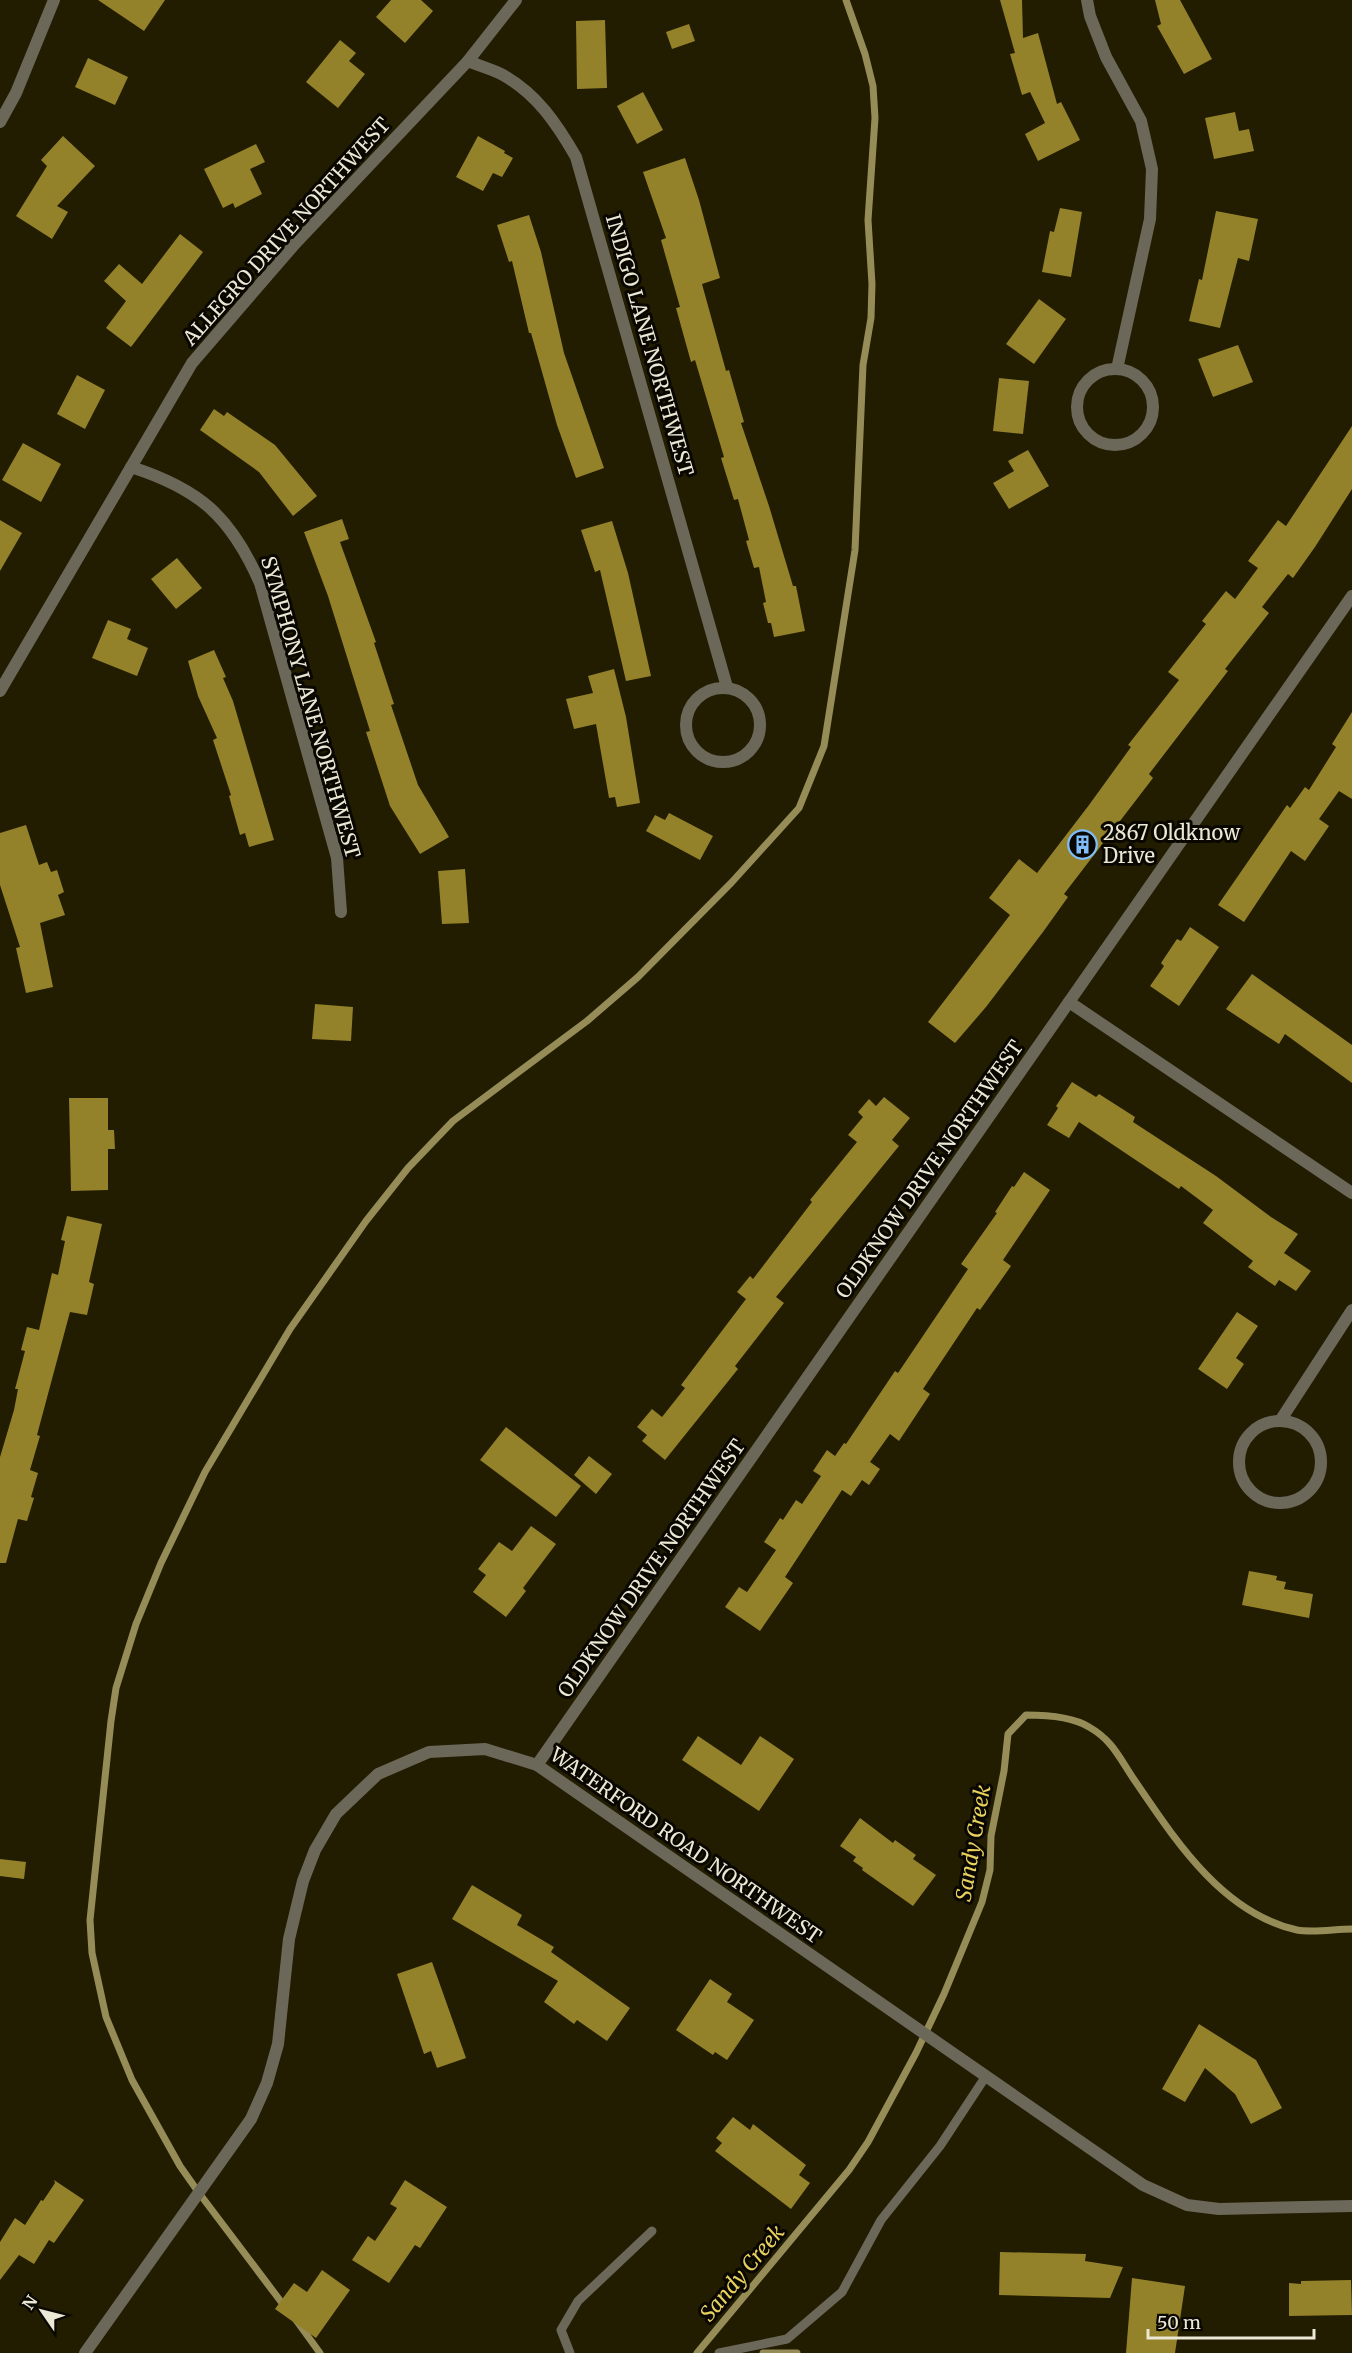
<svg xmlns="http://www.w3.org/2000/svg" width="1352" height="2353" viewBox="0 0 1352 2353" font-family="Merriweather,serif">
<rect width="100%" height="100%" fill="#221c00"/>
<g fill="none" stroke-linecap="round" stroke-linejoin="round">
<g stroke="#968c58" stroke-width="7">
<path d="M 285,2307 L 199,2193 L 180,2166 L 132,2080 L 106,2017 L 92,1953 L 90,1920 L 111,1721 L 116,1688 L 136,1624 L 161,1563 L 205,1472 L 290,1329 L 366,1221 L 408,1168 L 453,1121 L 587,1021 L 638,977 L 732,882 L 799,808 L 824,746 L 855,550 L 863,365 L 871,318 L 872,284 L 868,220 L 875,118 L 873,86 L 865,54 L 846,0"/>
<path d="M 296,2320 L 320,2353"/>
<path d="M 697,2353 L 849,2170 L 868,2142 L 916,2053 L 944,1994 L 982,1902 L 990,1870 L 991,1836 L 1004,1771 L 1008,1734 L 1026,1715 C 1044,1715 1073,1717 1089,1727 C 1112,1740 1119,1757 1133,1778 C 1174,1838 1221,1913 1297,1930 C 1314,1933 1335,1929 1352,1929"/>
<path d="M 763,2353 L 797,2353"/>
</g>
</g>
<g fill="#93822a">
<path d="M 98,0 L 165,0 L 144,31 Z"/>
<path d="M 391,0 L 421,0 L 433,11 L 405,43 L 376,17 Z"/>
<path d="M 1000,0 L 1022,0 L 1023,38 L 1038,33 L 1057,104 L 1061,102 L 1080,140 L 1038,161 L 1025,134 L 1045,123 L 1030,92 L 1022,95 L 1010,54 L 1015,53 Z"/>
<path d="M 1155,0 L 1180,0 L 1212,59 L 1184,74 L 1157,26 L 1161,24 Z"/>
<path d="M 605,20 L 607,88 L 577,89 L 576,21 Z"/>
<path d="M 689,24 L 695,41 L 672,49 L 666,32 Z"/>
<path d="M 340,40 L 356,53 L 349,61 L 365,74 L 338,108 L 306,82 Z"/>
<path d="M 88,58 L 128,77 L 115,105 L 75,87 Z"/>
<path d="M 643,92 L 663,130 L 637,144 L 617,106 Z"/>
<path d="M 1235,112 L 1239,131 L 1249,129 L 1254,151 L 1214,159 L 1205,118 Z"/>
<path d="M 63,136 L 95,166 L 57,206 L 68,212 L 52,239 L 16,216 L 47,166 L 41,160 Z"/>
<path d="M 478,136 L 505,151 L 504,153 L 513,158 L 502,177 L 493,173 L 483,191 L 456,177 Z"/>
<path d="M 256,144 L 265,162 L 250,169 L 262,194 L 235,208 L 233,203 L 223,208 L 204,169 Z"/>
<path d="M 685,158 L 699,200 L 720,278 L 702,284 L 726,371 L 729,370 L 744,422 L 741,423 L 769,506 L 793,586 L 796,586 L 805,631 L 774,637 L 771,623 L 768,623 L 763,603 L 766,602 L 759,567 L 754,568 L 746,541 L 749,540 L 738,499 L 734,500 L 721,458 L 724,457 L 695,360 L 691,362 L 676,308 L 680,307 L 661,240 L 666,238 L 643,172 Z"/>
<path d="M 1060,208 L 1082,212 L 1071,277 L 1042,272 L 1050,231 L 1054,232 Z"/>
<path d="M 1216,211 L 1258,219 L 1249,261 L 1238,258 L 1220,328 L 1189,321 L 1199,279 L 1202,280 Z"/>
<path d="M 529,215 L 541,252 L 564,353 L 604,468 L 576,478 L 557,425 L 531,333 L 529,333 L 512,261 L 509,262 L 497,225 Z"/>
<path d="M 180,234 L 203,252 L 131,347 L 106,328 L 126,301 L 104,281 L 119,264 L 142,284 Z"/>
<path d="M 1039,299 L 1066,319 L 1034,364 L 1006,344 Z"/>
<path d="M 1238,345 L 1253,382 L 1213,397 L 1198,359 Z"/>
<path d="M 77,375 L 105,390 L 85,429 L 57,414 Z"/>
<path d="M 999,378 L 1029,381 L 1023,434 L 993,431 Z"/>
<path d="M 214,409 L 224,416 L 227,412 L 275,445 L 317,496 L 293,516 L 259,472 L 200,430 Z"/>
<path d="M 1352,426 L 1352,489 L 1315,547 L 1293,578 L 1288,574 L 1262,607 L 1269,613 L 1225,669 L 1228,671 L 1149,774 L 1153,778 L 1064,894 L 1068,897 L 1043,932 L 986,1007 L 955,1043 L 928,1022 L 1010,915 L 989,898 L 1019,859 L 1037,873 L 1089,805 L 1131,747 L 1128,745 L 1179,680 L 1168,672 L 1206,624 L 1202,621 L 1226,591 L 1235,599 L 1258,568 L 1248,561 L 1278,520 L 1286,526 Z"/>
<path d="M 23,443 L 61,464 L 41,502 L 2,480 Z"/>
<path d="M 1028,450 L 1049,486 L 1009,509 L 993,483 L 1014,471 L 1008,461 Z"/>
<path d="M 342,519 L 349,539 L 340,542 L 376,642 L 374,643 L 394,704 L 391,705 L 418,785 L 449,837 L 420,854 L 390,806 L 366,732 L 370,731 L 328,596 L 304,532 Z"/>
<path d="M 0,520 L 22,533 L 0,571 Z"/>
<path d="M 612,521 L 628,573 L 651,676 L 626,681 L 600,570 L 595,572 L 581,530 Z"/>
<path d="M 177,558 L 202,588 L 176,609 L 151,579 Z"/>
<path d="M 108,620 L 131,629 L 127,639 L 148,648 L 137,676 L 92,658 Z"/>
<path d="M 214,650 L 226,677 L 223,678 L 233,701 L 274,840 L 249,847 L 245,833 L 240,835 L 229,796 L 231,795 L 213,740 L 217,738 L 198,696 L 188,661 Z"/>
<path d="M 614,669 L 626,717 L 640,803 L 617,807 L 615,797 L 609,798 L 596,724 L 574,729 L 566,699 L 593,693 L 588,676 Z"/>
<path d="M 1352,712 L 1352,799 L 1339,791 L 1319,819 L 1329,826 L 1305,861 L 1291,851 L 1244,922 L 1218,905 L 1287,805 L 1290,808 L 1305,787 L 1309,790 L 1336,747 L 1332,744 Z"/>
<path d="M 669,813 L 713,836 L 700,860 L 646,831 L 655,815 L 665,820 Z"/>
<path d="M 26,825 L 39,865 L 47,862 L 51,872 L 57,870 L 64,892 L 58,895 L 65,915 L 40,923 L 53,987 L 26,993 L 16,948 L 20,947 L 0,885 L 0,833 Z"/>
<path d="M 465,869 L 469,923 L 442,924 L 438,871 Z"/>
<path d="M 1190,927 L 1219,947 L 1179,1006 L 1150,986 L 1164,966 L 1161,963 L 1177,939 L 1181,941 Z"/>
<path d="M 1252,974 L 1352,1045 L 1352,1083 L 1285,1034 L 1279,1044 L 1226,1009 Z"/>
<path d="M 315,1004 L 353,1007 L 351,1041 L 312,1039 Z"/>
<path d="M 1072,1082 L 1096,1097 L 1099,1094 L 1135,1117 L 1133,1122 L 1216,1176 L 1271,1217 L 1298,1234 L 1284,1253 L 1311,1271 L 1296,1291 L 1279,1280 L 1275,1286 L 1248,1267 L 1253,1261 L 1203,1223 L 1213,1210 L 1181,1186 L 1179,1189 L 1079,1122 L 1069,1138 L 1047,1125 L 1058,1108 L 1056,1106 Z"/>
<path d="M 884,1097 L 910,1118 L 892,1140 L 899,1146 L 776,1297 L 784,1303 L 735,1366 L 738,1369 L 665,1460 L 642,1441 L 647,1435 L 637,1427 L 652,1409 L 662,1417 L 685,1388 L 681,1385 L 746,1299 L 737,1292 L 750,1276 L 753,1279 L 812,1202 L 810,1200 L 857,1142 L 848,1135 L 863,1117 L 858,1112 L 869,1099 L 876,1106 Z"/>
<path d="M 69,1098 L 108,1098 L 108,1130 L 114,1130 L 115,1149 L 108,1149 L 108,1190 L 71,1191 Z"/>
<path d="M 1024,1172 L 1050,1190 L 1003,1260 L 1011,1266 L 980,1310 L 977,1308 L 923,1389 L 930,1394 L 899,1441 L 890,1434 L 870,1462 L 880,1469 L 869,1485 L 862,1480 L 851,1496 L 842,1490 L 785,1577 L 793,1583 L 760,1631 L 725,1607 L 739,1587 L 747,1592 L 776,1550 L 764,1542 L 780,1518 L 783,1520 L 796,1500 L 802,1504 L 821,1476 L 813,1471 L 827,1450 L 835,1456 L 844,1443 L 846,1444 L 895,1371 L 898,1373 L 968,1269 L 961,1264 L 997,1213 L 995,1212 L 1012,1186 L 1014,1187 Z"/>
<path d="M 67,1216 L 102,1224 L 89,1282 L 94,1284 L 87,1315 L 70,1312 L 37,1435 L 40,1436 L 30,1470 L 38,1473 L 31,1497 L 34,1498 L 27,1521 L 18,1519 L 6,1563 L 0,1563 L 0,1457 L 14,1410 L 18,1389 L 15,1389 L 25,1351 L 21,1350 L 27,1327 L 39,1330 L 52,1273 L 58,1275 L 65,1241 L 61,1240 Z"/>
<path d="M 1237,1312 L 1258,1326 L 1236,1358 L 1244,1364 L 1227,1389 L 1198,1369 Z"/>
<path d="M 506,1427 L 581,1486 L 556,1517 L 480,1460 Z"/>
<path d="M 589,1456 L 612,1474 L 596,1494 L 574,1475 Z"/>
<path d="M 531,1526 L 556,1544 L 523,1588 L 526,1591 L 506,1617 L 473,1592 L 486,1575 L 478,1569 L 499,1542 L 512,1551 Z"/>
<path d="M 1249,1571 L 1277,1576 L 1276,1580 L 1286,1582 L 1284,1589 L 1313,1594 L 1309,1618 L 1242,1605 Z"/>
<path d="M 698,1736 L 741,1765 L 760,1736 L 794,1759 L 759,1811 L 682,1760 Z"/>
<path d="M 860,1818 L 893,1843 L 895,1840 L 916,1855 L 913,1859 L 936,1875 L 913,1906 L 862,1870 L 863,1868 L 853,1861 L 856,1857 L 840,1846 Z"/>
<path d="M 0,1859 L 26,1862 L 24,1879 L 0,1876 Z"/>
<path d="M 472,1885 L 522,1915 L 517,1925 L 554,1947 L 551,1952 L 630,2008 L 607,2041 L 577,2020 L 574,2024 L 544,2002 L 558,1981 L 452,1919 Z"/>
<path d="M 432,1962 L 466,2058 L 437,2068 L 431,2051 L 424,2054 L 397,1974 Z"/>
<path d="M 710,1979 L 732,1994 L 727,2002 L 754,2020 L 727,2060 L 715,2052 L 713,2055 L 676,2030 Z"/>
<path d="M 1199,2024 L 1256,2060 L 1282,2108 L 1251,2124 L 1235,2094 L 1205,2068 L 1185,2102 L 1162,2089 Z"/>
<path d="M 733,2117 L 750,2130 L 753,2124 L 806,2165 L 799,2175 L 810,2183 L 791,2209 L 715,2151 L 722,2143 L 716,2138 Z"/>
<path d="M 54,2180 L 84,2200 L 54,2243 L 49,2240 L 34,2264 L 19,2255 L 0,2280 L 0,2242 L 15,2218 L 25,2225 L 41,2200 L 43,2201 L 55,2183 Z"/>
<path d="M 405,2180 L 447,2207 L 420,2248 L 415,2245 L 389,2283 L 352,2260 L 368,2236 L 375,2241 L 397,2208 L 390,2204 Z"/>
<path d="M 1000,2252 L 1086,2254 L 1085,2261 L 1123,2267 L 1110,2298 L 999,2295 Z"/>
<path d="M 322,2270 L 350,2290 L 316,2338 L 275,2309 L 294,2283 L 307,2292 Z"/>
<path d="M 1132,2278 L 1185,2286 L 1175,2353 L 1126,2353 Z"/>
<path d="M 1351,2280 L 1352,2315 L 1289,2316 L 1289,2283 L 1301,2284 L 1301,2281 Z"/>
</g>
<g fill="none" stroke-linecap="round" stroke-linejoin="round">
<g stroke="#6b685a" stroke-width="9">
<path d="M 570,2353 L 561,2330 L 578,2301 L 652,2231"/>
<path d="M 719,2353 L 787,2339 L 842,2292 L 881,2220 L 940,2146 L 986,2076"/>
</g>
<g stroke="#6b685a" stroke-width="12">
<path d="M 1087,0 L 1090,16 L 1106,57 L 1141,121 L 1152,169 L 1150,219 L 1117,369"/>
<path d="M 468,61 C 479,66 492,69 503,75 C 537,94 557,124 576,157 L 727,687"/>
<path d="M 0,122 L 16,93 L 54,0"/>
<circle cx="1115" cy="407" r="38"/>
<path d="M 131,467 C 200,489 231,517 260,583 L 337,858 L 341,912"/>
<circle cx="723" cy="725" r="37"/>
<path d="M 0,691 L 192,363 L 293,246 L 468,61 L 516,0"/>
<path d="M 1069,1002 L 1352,1193"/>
<path d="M 1280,1421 L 1352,1310"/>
<circle cx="1280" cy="1462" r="41"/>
<path d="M 537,1765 L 1352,596"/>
<path d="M 85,2353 L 251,2119 L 267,2083 L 278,2044 L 289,1939 L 303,1881 L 315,1850 L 336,1814 L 378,1774 L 429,1752 L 485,1749 L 537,1765 L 1143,2185 L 1187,2205 L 1219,2209 L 1352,2206"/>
</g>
</g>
<defs>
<symbol id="building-ring" viewBox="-11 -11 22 22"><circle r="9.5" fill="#090700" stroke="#7ebdf9" stroke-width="1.5"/><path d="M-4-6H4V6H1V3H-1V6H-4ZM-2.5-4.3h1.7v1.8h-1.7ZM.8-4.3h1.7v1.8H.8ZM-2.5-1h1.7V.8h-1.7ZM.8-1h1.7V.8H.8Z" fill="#7ebdf9"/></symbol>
</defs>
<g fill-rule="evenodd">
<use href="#building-ring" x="1066" y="828" width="33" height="33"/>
</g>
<g text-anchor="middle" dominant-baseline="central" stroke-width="6" stroke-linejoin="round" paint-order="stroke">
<g font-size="20" fill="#ebe8d6" stroke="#090700">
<text transform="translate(286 231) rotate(-48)">ALLEGRO DRIVE NORTHWEST</text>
<text transform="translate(650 345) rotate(74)">INDIGO LANE NORTHWEST</text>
<text transform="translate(311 707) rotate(74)">SYMPHONY LANE NORTHWEST</text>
<text transform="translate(929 1169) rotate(-55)">OLDKNOW DRIVE NORTHWEST</text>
<text transform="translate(651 1568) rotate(-55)">OLDKNOW DRIVE NORTHWEST</text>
<text transform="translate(686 1845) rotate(35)">WATERFORD ROAD NORTHWEST</text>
</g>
<g font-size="20" fill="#ebe8d6" stroke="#090700" text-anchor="start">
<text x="1103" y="832">2867 Oldknow<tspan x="1103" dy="23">Drive</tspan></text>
</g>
<g font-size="21" font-style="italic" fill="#e8d15c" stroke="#090700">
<text transform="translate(973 1843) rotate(-80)">Sandy Creek</text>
<text transform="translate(742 2273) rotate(-50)">Sandy Creek</text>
</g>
</g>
<g transform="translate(42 2311) rotate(305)" stroke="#090700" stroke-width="4.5" paint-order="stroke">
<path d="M0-4.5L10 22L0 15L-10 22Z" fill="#ebe8d6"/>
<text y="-9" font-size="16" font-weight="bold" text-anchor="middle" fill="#ebe8d6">N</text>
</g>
<path d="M1148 2329v9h166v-9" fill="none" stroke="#ebe8d6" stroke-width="3"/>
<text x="1157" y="2329" font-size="18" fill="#ebe8d6" stroke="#090700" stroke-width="4.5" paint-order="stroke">50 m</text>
</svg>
